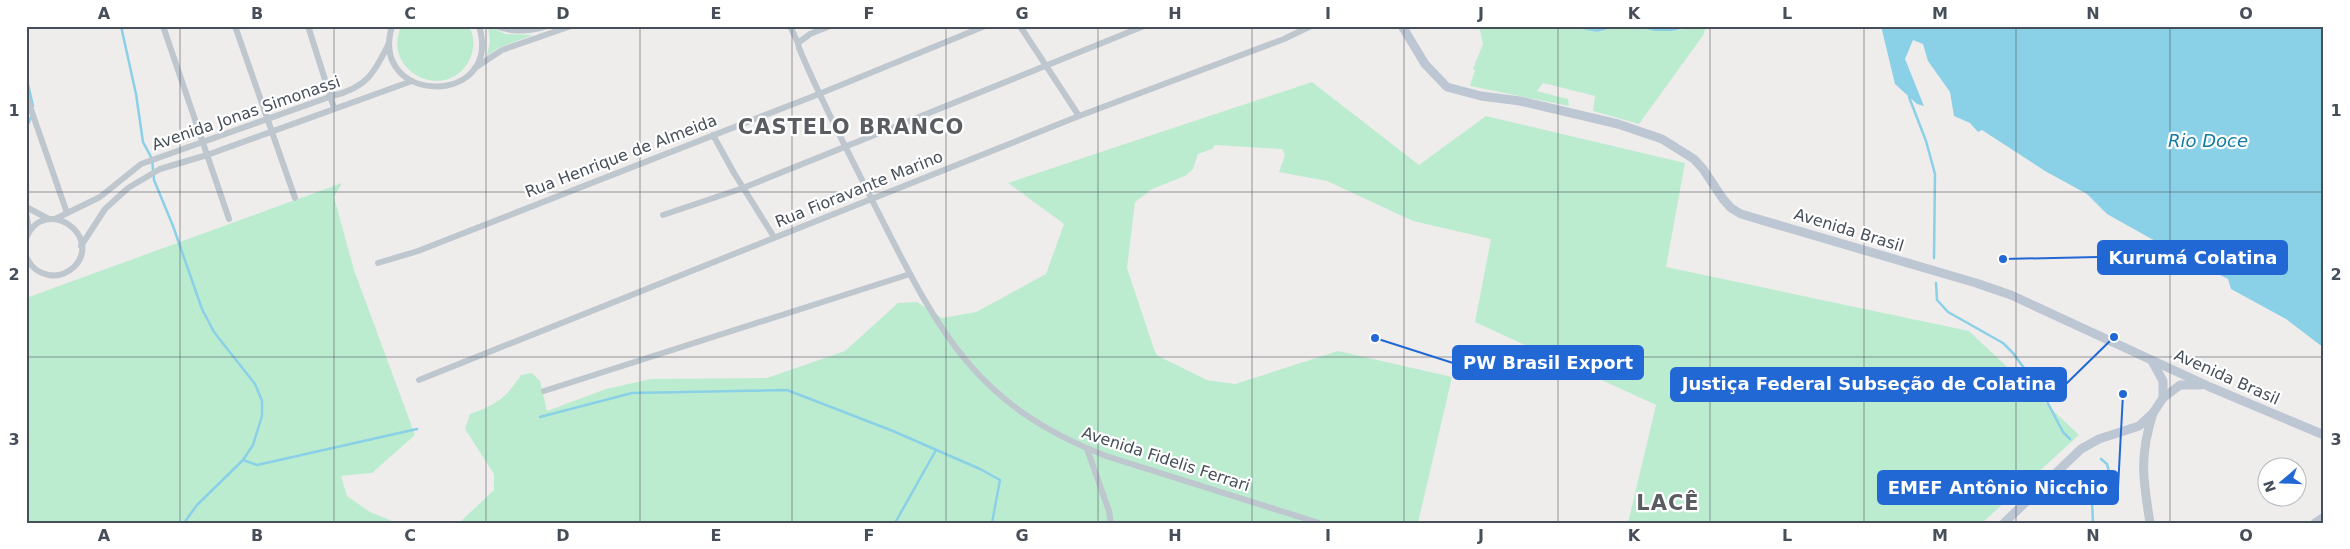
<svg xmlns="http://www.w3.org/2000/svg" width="2350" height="549" viewBox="0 0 2350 549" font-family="'DejaVu Sans',sans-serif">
<rect width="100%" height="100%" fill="#efecec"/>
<g fill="#bcecd0">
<path d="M 401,26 L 469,26 C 474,36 475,46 471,56 C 453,104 380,76 401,26 Z"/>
<path d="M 488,26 L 505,34 L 533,35 L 498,48 L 487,56 L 490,41 Z"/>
<path d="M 1479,26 L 1565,26 L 1597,32 L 1620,26 L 1672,31 L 1706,26 L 1704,34 L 1639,124 L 1593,111 L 1595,96 L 1543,83 L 1537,91 L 1568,99 L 1569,106 L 1470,86 L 1475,70 L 1473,69 L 1483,44 Z"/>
<path d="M 1312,82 L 1419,165 L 1486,116 L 1685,163 L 1666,267 L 1969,331 L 2079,435 L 1982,523 L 1628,523 L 1656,405 L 1475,322 L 1491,239 L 1413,221 L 1327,181 L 1279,172 L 1285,155 L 1282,149 L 1215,145 L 1212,149 L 1198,154 L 1193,169 L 1185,176 L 1152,189 L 1135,202 L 1127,268 L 1155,352 L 1158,356 L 1207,380 L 1235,384 L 1338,351 L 1452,377 L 1418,523 L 459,523 L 494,490 L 494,474 L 465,429 L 470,414 C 496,405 506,398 521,375 L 532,373 L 540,381 L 547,411 L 606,389 L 651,379 L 767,378 L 845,351 L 898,303 L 917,302 L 942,318 L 976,312 L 1046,274 L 1064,224 L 1008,183 Z"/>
<path d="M 342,183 L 334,197 L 354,270 L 415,435 L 372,473 L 341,476 L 347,496 L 370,512 L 397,523 L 26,523 L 26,298 Z"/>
</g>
<g fill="#8ad0e7">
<path d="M 1565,26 L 1620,26 L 1597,32 Z"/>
<path d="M 1633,26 L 1696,26 L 1672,31 L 1655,31 Z"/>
<path d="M 1881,26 L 2324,26 L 2324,348 L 2286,319 L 2231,289 L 2228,279 L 2182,256 L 2107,214 L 2087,194 L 2045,171 L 1982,130 L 1978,132 L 1970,123 L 1954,116 L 1950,92 L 1928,61 L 1923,44 L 1913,40 L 1905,59 L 1924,106 L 1917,104 L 1895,84 Z"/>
</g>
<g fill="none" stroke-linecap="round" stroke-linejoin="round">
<g stroke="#8ad0e7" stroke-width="2.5">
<path d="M 121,26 L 136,94 L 143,142 L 152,159 L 154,180 L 173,226 L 202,309 L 214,332 L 255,384 L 262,401 L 262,416 L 253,445 L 243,460 L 197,505 L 184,523"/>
<path d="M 26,76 L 33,106"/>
<path d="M 1909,97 L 1926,141 L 1935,174 L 1934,258"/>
<path d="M 26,129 L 31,117"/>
<path d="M 1936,283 L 1937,300 L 1948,312 L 2003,343 L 2013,353 L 2043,394 L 2063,432 L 2070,439"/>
<path d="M 540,417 L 632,393 L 787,390 L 893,431 L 980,469 L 1000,480 L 992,523"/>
<path d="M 243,460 L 257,465 L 417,429"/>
<path d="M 895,523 L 936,450"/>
<path d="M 2093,523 L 2092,501 C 2102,486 2114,485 2107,464 L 2101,459"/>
</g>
<g stroke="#bec6ce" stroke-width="6">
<path d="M 163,26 L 229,219"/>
<path d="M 235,26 L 295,198"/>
<path d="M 308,26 L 334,108"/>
<path d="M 392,26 C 368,106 504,107 479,26"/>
<path d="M 496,26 C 513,33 530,31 547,26"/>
<path d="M 790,26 L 798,43"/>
<path d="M 830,26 L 810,34 L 798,43 L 799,48 C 821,101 848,151 873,202 C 935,324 970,404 1106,456 L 1319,523"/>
<path d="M 1020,26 L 1079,116"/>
<path d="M 475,68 L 502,50 L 571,26"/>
<path d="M 26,95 L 67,213"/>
<path d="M 713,135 L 734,173 L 774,237"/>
<path d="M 26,207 L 49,219"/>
<path d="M 26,211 L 29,232"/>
<path d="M 663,215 L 743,188 L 1144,26"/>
<path d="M 55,219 L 100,197 L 141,164 L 332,96 C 366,88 374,74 389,43"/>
<path d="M 26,238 C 45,194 104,236 74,267 C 67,273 58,277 49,275 C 38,273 30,266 26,256"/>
<path d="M 81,246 L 105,209 L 128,188 L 160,169 L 207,155 L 412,81"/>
<path d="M 378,263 L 418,251 L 819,94 L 985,26"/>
<path d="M 419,380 L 1079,116 L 1284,39 L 1311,26"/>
<path d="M 544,391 L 910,274"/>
<path d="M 1087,449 L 1109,511 L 1111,523"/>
</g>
<path stroke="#bec6ce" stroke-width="9" d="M 2150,523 C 2143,479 2139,457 2153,413"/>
<g stroke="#bdc7d3" stroke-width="9">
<path d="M 1402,26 L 1425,64 L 1447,87 L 1481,96 L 1520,101 L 1618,124 L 1662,139 L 1694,159 L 1703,169 L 1723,199 L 1731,208 L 1741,214 L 1976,283 L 2011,295 L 2210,387 L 2324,435"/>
<path d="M 2152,361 L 2163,381 L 2163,398"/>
<path d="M 2004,523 L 2081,449 L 2099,439 L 2139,426 L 2153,413 L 2163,398 L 2180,385 L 2201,385"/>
<path d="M 2315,523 L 2324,517"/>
</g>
</g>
<path fill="none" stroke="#464f59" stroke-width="1" stroke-opacity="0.55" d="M 180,26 L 180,523M 334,26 L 334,523M 486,26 L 486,523M 640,26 L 640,523M 792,26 L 792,523M 946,26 L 946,523M 1098,26 L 1098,523M 1252,26 L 1252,523M 1404,26 L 1404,523M 1558,26 L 1558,523M 1710,26 L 1710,523M 1864,26 L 1864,523M 2016,26 L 2016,523M 2170,26 L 2170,523M 26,192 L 2324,192M 26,357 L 2324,357"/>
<g text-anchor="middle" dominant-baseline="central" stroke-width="4.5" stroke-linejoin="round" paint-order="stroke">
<g font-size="16" fill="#464f59" stroke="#fff">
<text transform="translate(246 113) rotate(-19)">Avenida Jonas Simonassi</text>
<text transform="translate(621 156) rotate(-21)">Rua Henrique de Almeida</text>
<text transform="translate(859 189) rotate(-22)">Rua Fioravante Marino</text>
<text transform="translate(1849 230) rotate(17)">Avenida Brasil</text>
<text transform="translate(2227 377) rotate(24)">Avenida Brasil</text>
<text transform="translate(1166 459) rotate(18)">Avenida Fidelis Ferrari</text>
</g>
<g font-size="18" font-style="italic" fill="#137c9f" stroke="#fff">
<text x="2208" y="140">Rio Doce</text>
</g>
<g font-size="21" font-weight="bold" letter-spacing="1" fill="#595c61" stroke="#fff">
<text x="851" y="127">CASTELO BRANCO</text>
<text x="1668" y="503">LACÊ</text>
</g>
</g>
<path fill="none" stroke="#2168d4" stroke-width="2" d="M2003 259L2098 257M1375 338L1453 363M2114 337L2066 384M2123 394L2118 488"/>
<g fill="#2168d4" stroke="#fff" stroke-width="2">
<circle cx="2003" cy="259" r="5"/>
<circle cx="1375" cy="338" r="5"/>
<circle cx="2114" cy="337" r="5"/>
<circle cx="2123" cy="394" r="5"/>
</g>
<g fill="#2168d4" stroke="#2168d4" stroke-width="2">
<rect x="2098" y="241" width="189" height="33" rx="5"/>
<rect x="1453" y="346" width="190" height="33" rx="5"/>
<rect x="1671" y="368" width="395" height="33" rx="5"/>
<rect x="1878" y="471" width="240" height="33" rx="5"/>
</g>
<g font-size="18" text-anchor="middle" font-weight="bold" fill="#fff">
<text x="2193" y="264">Kurumá Colatina</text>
<text x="1548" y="369">PW Brasil Export</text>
<text x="1869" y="390">Justiça Federal Subseção de Colatina</text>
<text x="1998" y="494">EMEF Antônio Nicchio</text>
</g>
<rect width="2350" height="549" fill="none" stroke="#ffffff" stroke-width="55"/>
<g transform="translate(2282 482) rotate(251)"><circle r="24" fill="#ffffff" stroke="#b5b9bd"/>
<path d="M0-4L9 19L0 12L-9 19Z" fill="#2168d4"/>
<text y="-8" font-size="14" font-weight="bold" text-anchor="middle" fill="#464f59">N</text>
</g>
<rect x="28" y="28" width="2294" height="494" fill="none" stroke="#464f59" stroke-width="2"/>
<g font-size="16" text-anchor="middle" font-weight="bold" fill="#464f59">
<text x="104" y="19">A</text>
<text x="257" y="19">B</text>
<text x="410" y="19">C</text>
<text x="563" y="19">D</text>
<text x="716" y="19">E</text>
<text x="869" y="19">F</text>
<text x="1022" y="19">G</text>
<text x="1175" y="19">H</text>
<text x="1328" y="19">I</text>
<text x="1481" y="19">J</text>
<text x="1634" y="19">K</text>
<text x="1787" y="19">L</text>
<text x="1940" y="19">M</text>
<text x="2093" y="19">N</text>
<text x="2246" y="19">O</text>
<text x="14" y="116">1</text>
<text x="2336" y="116">1</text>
<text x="14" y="280">2</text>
<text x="2336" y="280">2</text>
<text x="14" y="445">3</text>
<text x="2336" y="445">3</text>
<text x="104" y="541">A</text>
<text x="257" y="541">B</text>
<text x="410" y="541">C</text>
<text x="563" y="541">D</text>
<text x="716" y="541">E</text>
<text x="869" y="541">F</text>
<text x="1022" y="541">G</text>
<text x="1175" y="541">H</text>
<text x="1328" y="541">I</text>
<text x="1481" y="541">J</text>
<text x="1634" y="541">K</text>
<text x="1787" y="541">L</text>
<text x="1940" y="541">M</text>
<text x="2093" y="541">N</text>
<text x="2246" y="541">O</text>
</g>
</svg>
